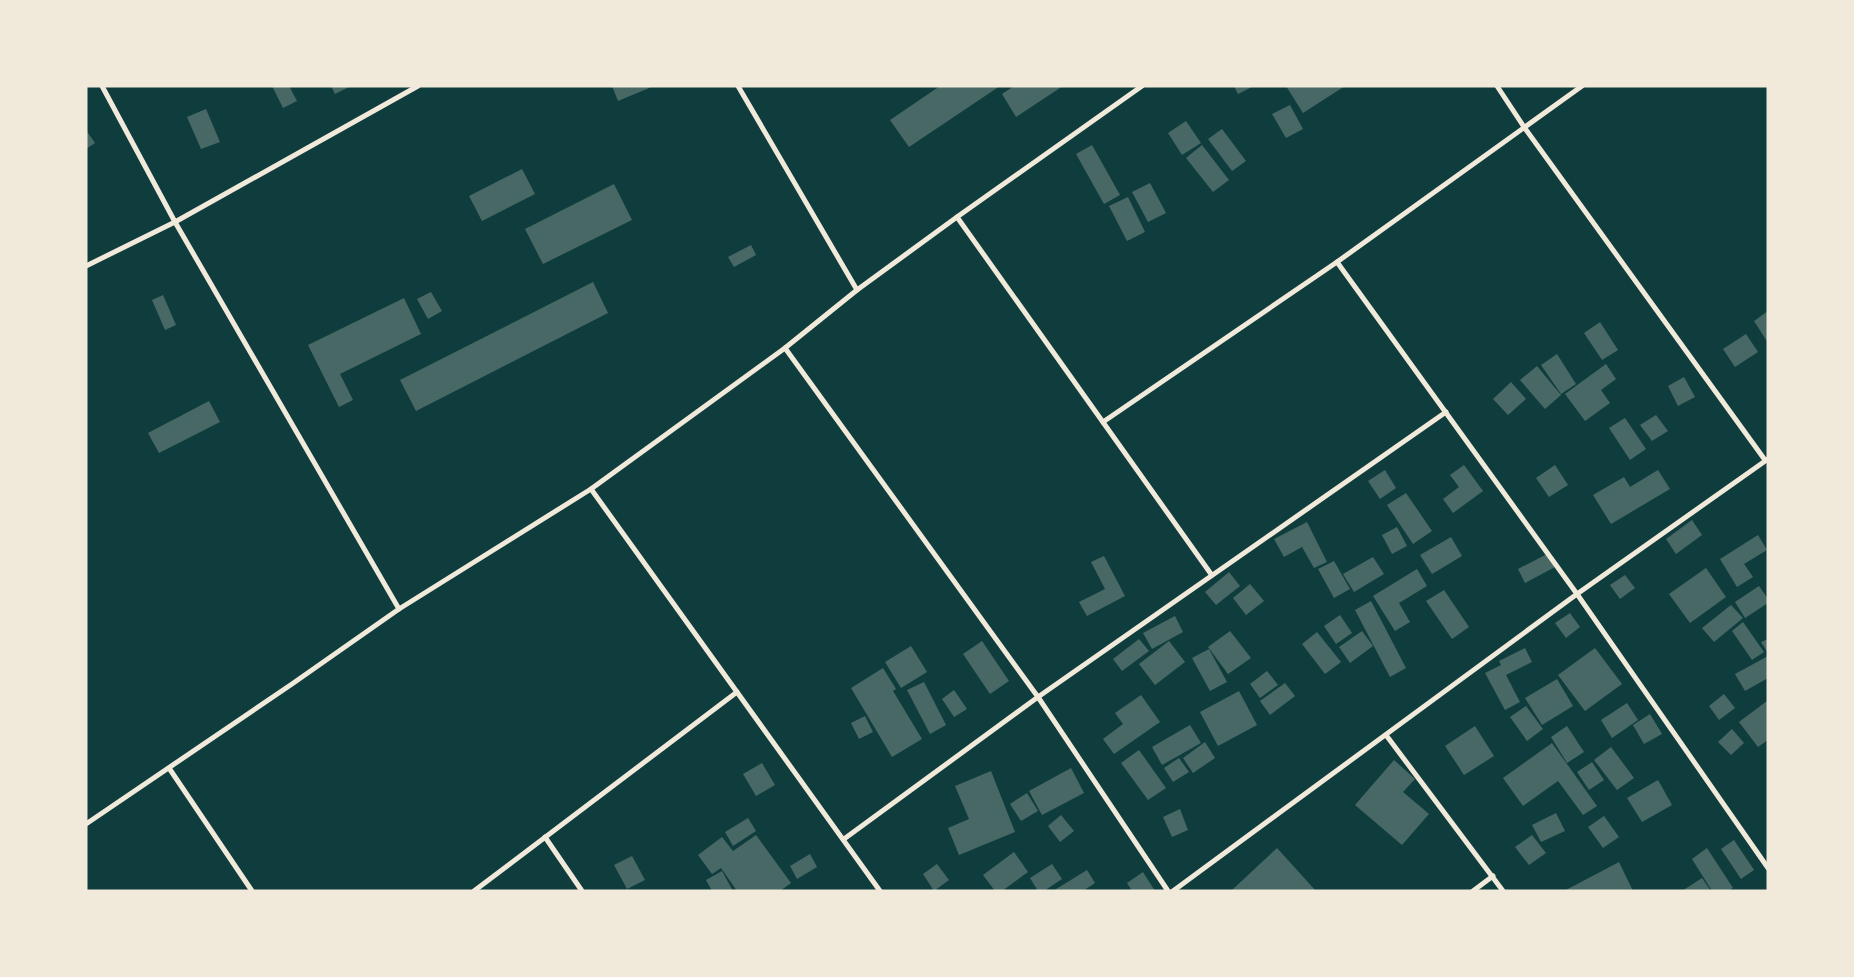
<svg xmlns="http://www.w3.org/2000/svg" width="1854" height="977" viewBox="0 0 1854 977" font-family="'Fira Sans',sans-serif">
<rect width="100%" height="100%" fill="#0f3d3e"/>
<g fill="#486865">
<path d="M 272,86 L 289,86 L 297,101 L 283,108 Z"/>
<path d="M 331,86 L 351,86 L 335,94 Z"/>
<path d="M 612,86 L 654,86 L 618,101 Z"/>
<path d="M 940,86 L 1000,86 L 909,147 L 890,120 Z"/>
<path d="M 1014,86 L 1063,86 L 1016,117 L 1002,94 Z"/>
<path d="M 1234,86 L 1254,86 L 1238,94 Z"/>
<path d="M 1286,86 L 1345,86 L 1303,113 Z"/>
<path d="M 1290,105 L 1303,129 L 1286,138 L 1272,114 Z"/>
<path d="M 206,109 L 220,142 L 201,149 L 187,117 Z"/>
<path d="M 1186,121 L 1201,143 L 1182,155 L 1168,133 Z"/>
<path d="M 1222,129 L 1246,161 L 1232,171 L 1208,139 Z"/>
<path d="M 86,130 L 95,143 L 86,149 Z"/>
<path d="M 1092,145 L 1120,195 L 1104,204 L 1076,154 Z"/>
<path d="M 1202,145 L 1229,180 L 1213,192 L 1186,158 Z"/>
<path d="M 522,169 L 535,194 L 482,221 L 469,196 Z"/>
<path d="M 1150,183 L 1166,213 L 1148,222 L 1132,192 Z"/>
<path d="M 614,184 L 632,220 L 543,264 L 525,229 Z"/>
<path d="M 1128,197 L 1145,232 L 1127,241 L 1109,206 Z"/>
<path d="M 751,245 L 756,255 L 734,267 L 728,257 Z"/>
<path d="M 593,282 L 608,313 L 416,411 L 400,380 Z"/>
<path d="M 431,292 L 442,311 L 428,319 L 417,299 Z"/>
<path d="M 163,295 L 176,325 L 165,330 L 152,300 Z"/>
<path d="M 404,298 L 421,334 L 340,374 L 353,400 L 339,407 L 308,345 Z"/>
<path d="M 1768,311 L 1768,343 L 1754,321 Z"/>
<path d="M 1600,322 L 1618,350 L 1602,360 L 1584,333 Z"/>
<path d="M 1746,334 L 1758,352 L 1735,367 L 1723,349 Z"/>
<path d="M 1557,354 L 1576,384 L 1561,394 L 1541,365 Z"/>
<path d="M 1606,364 L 1616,379 L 1601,390 L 1610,403 L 1585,421 L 1565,394 Z"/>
<path d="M 1537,366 L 1561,395 L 1545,409 L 1520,380 Z"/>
<path d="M 1684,377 L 1695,397 L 1678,406 L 1668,386 Z"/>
<path d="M 1511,382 L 1526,399 L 1508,415 L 1493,399 Z"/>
<path d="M 209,401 L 220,422 L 159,453 L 148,433 Z"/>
<path d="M 1656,415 L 1668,431 L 1652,441 L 1640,425 Z"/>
<path d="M 1625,418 L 1646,449 L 1630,460 L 1609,428 Z"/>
<path d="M 1464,465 L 1483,491 L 1453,513 L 1443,499 L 1459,487 L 1450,475 Z"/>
<path d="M 1555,465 L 1568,485 L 1549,497 L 1536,478 Z"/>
<path d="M 1385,470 L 1396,488 L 1380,499 L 1368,481 Z"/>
<path d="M 1658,470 L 1670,489 L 1611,524 L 1593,495 L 1624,477 L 1630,487 Z"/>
<path d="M 1406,493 L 1432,531 L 1413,544 L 1387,505 Z"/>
<path d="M 1692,520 L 1702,535 L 1676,554 L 1666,539 Z"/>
<path d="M 1307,522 L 1327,562 L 1314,568 L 1302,547 L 1284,557 L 1274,539 Z"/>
<path d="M 1397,527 L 1407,546 L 1392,554 L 1382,535 Z"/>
<path d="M 1758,535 L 1767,550 L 1744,564 L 1753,577 L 1737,587 L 1720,559 Z"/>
<path d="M 1451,537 L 1462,556 L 1432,574 L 1420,555 Z"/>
<path d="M 1547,554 L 1555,567 L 1525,583 L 1518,569 Z"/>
<path d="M 1104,556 L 1125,596 L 1087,616 L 1079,602 L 1105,589 L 1091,562 Z"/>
<path d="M 1373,557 L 1384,574 L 1354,592 L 1343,574 Z"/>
<path d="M 1334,561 L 1350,589 L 1334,598 L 1318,569 Z"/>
<path d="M 1706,568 L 1726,597 L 1690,623 L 1669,594 Z"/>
<path d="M 1417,569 L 1427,586 L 1399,603 L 1410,622 L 1395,631 L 1373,596 Z"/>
<path d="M 1229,572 L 1240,586 L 1216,605 L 1205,592 Z"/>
<path d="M 1625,575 L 1635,588 L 1620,599 L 1610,585 Z"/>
<path d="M 1250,584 L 1264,601 L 1246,615 L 1233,598 Z"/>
<path d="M 1759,586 L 1768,599 L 1768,603 L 1745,618 L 1735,602 Z"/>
<path d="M 1444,590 L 1469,627 L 1452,639 L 1426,601 Z"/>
<path d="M 1371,601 L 1406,668 L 1390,677 L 1355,610 Z"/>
<path d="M 1731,605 L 1743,618 L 1714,642 L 1702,628 Z"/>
<path d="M 1570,613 L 1580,627 L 1566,638 L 1555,623 Z"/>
<path d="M 1340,615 L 1352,633 L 1336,644 L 1324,626 Z"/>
<path d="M 1175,616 L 1183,632 L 1152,649 L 1143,633 Z"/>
<path d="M 1743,622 L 1764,652 L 1752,660 L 1732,631 Z"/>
<path d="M 1230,631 L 1251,658 L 1228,674 L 1208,647 Z"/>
<path d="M 1362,631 L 1373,646 L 1350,663 L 1339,647 Z"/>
<path d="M 1317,632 L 1341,662 L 1325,674 L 1302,644 Z"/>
<path d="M 1139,639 L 1149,651 L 1122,671 L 1113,659 Z"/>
<path d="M 1768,639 L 1768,653 L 1761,642 Z"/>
<path d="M 982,641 L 1009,681 L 990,694 L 963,654 Z"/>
<path d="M 1169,641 L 1185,662 L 1155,685 L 1139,664 Z"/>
<path d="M 911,646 L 927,672 L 901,688 L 885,662 Z"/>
<path d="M 1525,648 L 1532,662 L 1506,675 L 1520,702 L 1505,710 L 1485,673 L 1501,665 L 1499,661 Z"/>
<path d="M 1595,648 L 1622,684 L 1585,711 L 1558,675 Z"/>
<path d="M 1209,649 L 1227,682 L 1210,691 L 1192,658 Z"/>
<path d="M 1768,656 L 1768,678 L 1745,691 L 1735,674 Z"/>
<path d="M 883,668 L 896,689 L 893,691 L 922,739 L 892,757 L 851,688 Z"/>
<path d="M 1267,671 L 1278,685 L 1260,698 L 1250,684 Z"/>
<path d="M 1557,679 L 1573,706 L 1542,725 L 1525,698 Z"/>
<path d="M 924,682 L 946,725 L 930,734 L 907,690 Z"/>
<path d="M 1285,683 L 1295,696 L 1270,715 L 1260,701 Z"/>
<path d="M 954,690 L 967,709 L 954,717 L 942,699 Z"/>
<path d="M 1239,691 L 1257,725 L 1218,746 L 1200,712 Z"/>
<path d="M 1724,694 L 1735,708 L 1719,720 L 1709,706 Z"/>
<path d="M 1141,695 L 1160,722 L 1114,754 L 1103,739 L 1123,724 L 1115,713 Z"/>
<path d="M 1767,701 L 1768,740 L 1758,747 L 1739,722 Z"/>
<path d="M 1627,703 L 1638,720 L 1612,738 L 1601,720 Z"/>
<path d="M 1526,706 L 1543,729 L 1527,741 L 1510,717 Z"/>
<path d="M 1650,714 L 1662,734 L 1644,744 L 1633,725 Z"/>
<path d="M 865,716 L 873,732 L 859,739 L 851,723 Z"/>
<path d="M 1190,725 L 1201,743 L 1162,765 L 1152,747 Z"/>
<path d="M 1475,726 L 1494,756 L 1464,775 L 1445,746 Z"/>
<path d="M 1567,726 L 1584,752 L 1567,763 L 1551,737 Z"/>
<path d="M 1732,729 L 1744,743 L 1731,755 L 1718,742 Z"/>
<path d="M 1205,742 L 1215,758 L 1193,773 L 1183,758 Z"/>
<path d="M 1552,743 L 1597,806 L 1583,815 L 1558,781 L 1523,806 L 1503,778 Z"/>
<path d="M 1611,747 L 1634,778 L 1617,790 L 1594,760 Z"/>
<path d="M 1139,750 L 1166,788 L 1148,800 L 1121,763 Z"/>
<path d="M 1179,758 L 1189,772 L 1173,782 L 1164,768 Z"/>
<path d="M 1394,760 L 1415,779 L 1403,792 L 1429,814 L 1402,845 L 1355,805 Z"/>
<path d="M 1592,762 L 1604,780 L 1589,790 L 1577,772 Z"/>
<path d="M 762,763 L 775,785 L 756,796 L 743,774 Z"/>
<path d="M 1071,768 L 1084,793 L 1042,815 L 1029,791 Z"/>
<path d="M 991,771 L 1015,832 L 959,855 L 948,828 L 969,819 L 955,786 Z"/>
<path d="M 1658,780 L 1672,805 L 1642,822 L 1627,798 Z"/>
<path d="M 1027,793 L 1038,811 L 1021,821 L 1010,804 Z"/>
<path d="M 1180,809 L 1188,830 L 1172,837 L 1163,817 Z"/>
<path d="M 1556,813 L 1565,831 L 1541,842 L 1532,825 Z"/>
<path d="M 1061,815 L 1074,831 L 1060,842 L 1048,826 Z"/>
<path d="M 1604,816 L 1619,837 L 1603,848 L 1588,827 Z"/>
<path d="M 748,818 L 756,831 L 733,846 L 725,832 Z"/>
<path d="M 756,835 L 791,883 L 780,891 L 737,891 L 721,868 L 712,874 L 698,855 L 722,837 L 733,851 Z"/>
<path d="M 1532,835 L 1546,853 L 1529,865 L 1515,847 Z"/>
<path d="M 1734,840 L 1754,870 L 1741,879 L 1721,849 Z"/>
<path d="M 1277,848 L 1316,891 L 1233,891 L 1232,890 Z"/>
<path d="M 1707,848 L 1733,888 L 1728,891 L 1712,891 L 1692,859 Z"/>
<path d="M 1014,852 L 1028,872 L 1002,891 L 995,891 L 983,875 Z"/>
<path d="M 810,854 L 817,867 L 797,879 L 790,866 Z"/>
<path d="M 632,856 L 645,880 L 627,889 L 614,865 Z"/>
<path d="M 1619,862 L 1633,891 L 1564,891 Z"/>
<path d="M 937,864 L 949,880 L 934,891 L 923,874 Z"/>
<path d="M 1052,864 L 1062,879 L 1044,891 L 1038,891 L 1030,878 Z"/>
<path d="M 1087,870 L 1095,883 L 1083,891 L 1053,891 Z"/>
<path d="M 722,871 L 733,891 L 712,891 L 706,880 Z"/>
<path d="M 1143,872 L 1155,891 L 1132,891 L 1127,883 Z"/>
<path d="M 1702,878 L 1711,891 L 1682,891 Z"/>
</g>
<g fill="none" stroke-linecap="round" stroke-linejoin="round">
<g stroke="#f1e9da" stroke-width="5">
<path d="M 102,86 L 175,222 L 399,609"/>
<path d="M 738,86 L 857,290"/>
<path d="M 1497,86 L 1524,127 L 1765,460"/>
<path d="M 957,217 L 1211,574"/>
<path d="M 1337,262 L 1577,594 L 1768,868"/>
<path d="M 86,266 L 175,222 L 418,86"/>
<path d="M 785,348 L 1038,697 L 1168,891"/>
<path d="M 1103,422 L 1337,262 L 1582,86"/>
<path d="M 591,489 L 880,891"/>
<path d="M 1386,735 L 1503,891"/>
<path d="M 169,768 L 252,891"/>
<path d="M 86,824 L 292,684 L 399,609 L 591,489 L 785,348 L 857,290 L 957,217 L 1142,86"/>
<path d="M 545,837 L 582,891"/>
<path d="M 844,839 L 1038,697 L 1446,412"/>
<path d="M 474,891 L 737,692"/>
<path d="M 1173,891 L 1577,594 L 1768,459"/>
<path d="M 1473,891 L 1493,876"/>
</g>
</g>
<rect width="1854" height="977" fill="none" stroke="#f1e9da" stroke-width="175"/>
</svg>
